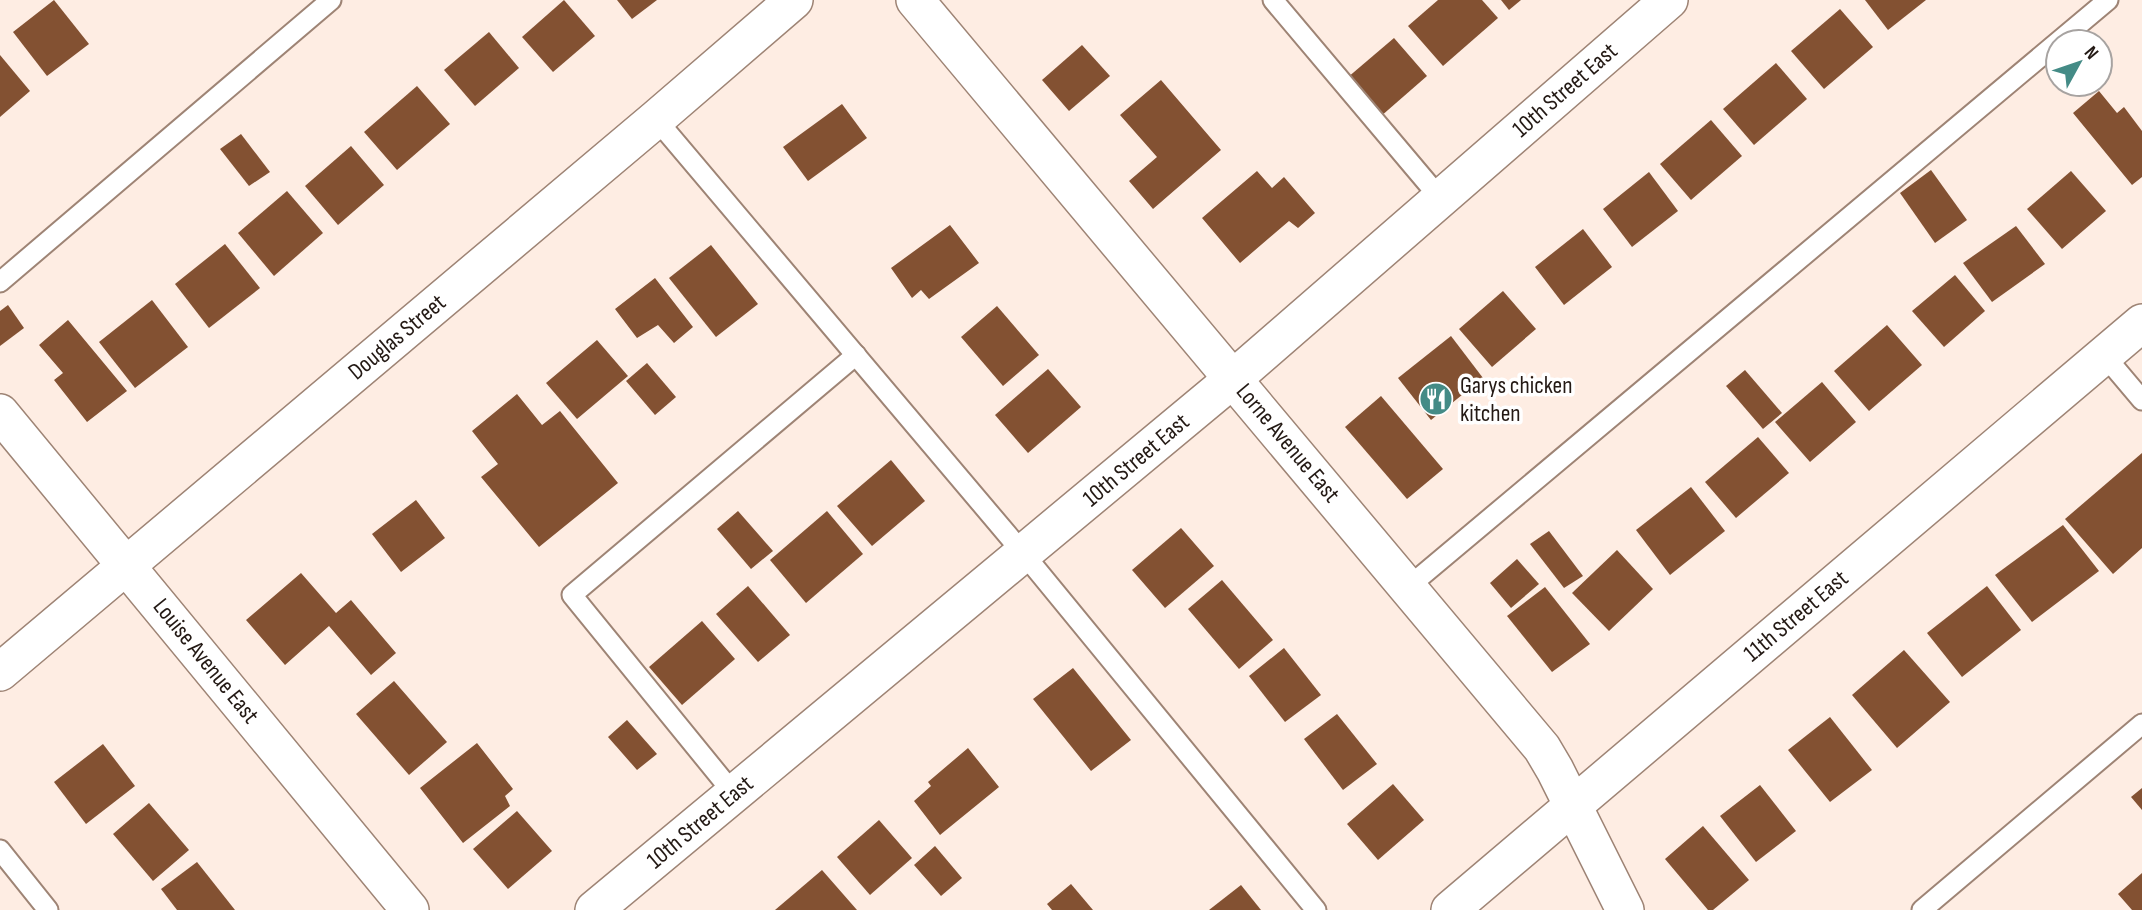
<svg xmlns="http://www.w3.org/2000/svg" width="2142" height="910" viewBox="0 0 2142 910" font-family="'Sofia Sans Condensed',sans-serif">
<rect width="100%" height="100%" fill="#feede3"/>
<g fill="#835132">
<path d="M 54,0 L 89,44 L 47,76 L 13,32 Z"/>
<path d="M 564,0 L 595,36 L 553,72 L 522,37 Z"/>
<path d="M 617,0 L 657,0 L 632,19 Z"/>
<path d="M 1438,0 L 1482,0 L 1498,18 L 1443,66 L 1408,26 Z"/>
<path d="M 1501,0 L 1521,0 L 1509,10 Z"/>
<path d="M 1865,0 L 1926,0 L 1888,30 Z"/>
<path d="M 1840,9 L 1873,47 L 1824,89 L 1791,51 Z"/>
<path d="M 489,32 L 519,68 L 475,106 L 444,70 Z"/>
<path d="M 1394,38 L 1427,76 L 1380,117 L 1347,78 Z"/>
<path d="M 1082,45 L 1110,76 L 1069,111 L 1042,80 Z"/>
<path d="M 0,55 L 30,91 L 0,117 Z"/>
<path d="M 1776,63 L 1807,99 L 1754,145 L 1723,109 Z"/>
<path d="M 1161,80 L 1221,150 L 1153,209 L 1129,181 L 1157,157 L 1120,115 Z"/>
<path d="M 417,86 L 450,124 L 397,170 L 364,132 Z"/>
<path d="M 2099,91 L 2117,113 L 2124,107 L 2142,131 L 2142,177 L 2132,185 L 2073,113 Z"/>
<path d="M 842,104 L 867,138 L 808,181 L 783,147 Z"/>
<path d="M 1711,120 L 1742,156 L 1691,200 L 1660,164 Z"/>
<path d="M 241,134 L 270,172 L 249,186 L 220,149 Z"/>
<path d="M 351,146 L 384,185 L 338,225 L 305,186 Z"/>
<path d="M 1931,170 L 1967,220 L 1935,243 L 1900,193 Z"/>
<path d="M 1257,171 L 1272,188 L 1284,177 L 1315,213 L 1298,228 L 1289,221 L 1240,263 L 1202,218 Z"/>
<path d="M 2071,171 L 2106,211 L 2062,249 L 2027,209 Z"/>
<path d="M 1649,172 L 1678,211 L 1632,247 L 1603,209 Z"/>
<path d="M 287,191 L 323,233 L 274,276 L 238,233 Z"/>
<path d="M 950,225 L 979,263 L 929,299 L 921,290 L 912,298 L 891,268 Z"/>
<path d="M 2016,226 L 2045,264 L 1992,302 L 1963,263 Z"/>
<path d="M 1583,229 L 1612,267 L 1564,305 L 1535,267 Z"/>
<path d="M 225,244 L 260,288 L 209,328 L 175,284 Z"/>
<path d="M 711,245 L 758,304 L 716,337 L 669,278 Z"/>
<path d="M 1955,275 L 1985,311 L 1944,347 L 1912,311 Z"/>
<path d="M 655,278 L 693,327 L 674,343 L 658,325 L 637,338 L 615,309 Z"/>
<path d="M 1503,291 L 1536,329 L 1492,367 L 1459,329 Z"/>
<path d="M 152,300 L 188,347 L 135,388 L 99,342 Z"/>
<path d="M 8,305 L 24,328 L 0,346 L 0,311 Z"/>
<path d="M 997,306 L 1039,355 L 1003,386 L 961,337 Z"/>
<path d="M 68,320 L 127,391 L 87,422 L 54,380 L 63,373 L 39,345 Z"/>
<path d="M 1887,325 L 1922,365 L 1869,411 L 1834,371 Z"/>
<path d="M 1451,336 L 1483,378 L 1431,420 L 1398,378 Z"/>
<path d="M 597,340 L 628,376 L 577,419 L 546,383 Z"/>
<path d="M 647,363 L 676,397 L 655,415 L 626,381 Z"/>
<path d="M 1048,369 L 1081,407 L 1028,453 L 995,415 Z"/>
<path d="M 1745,370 L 1782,413 L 1763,429 L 1726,386 Z"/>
<path d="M 1822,382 L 1856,422 L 1810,462 L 1775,422 Z"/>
<path d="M 517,394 L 542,425 L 560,411 L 618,483 L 539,547 L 481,477 L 498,464 L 472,431 Z"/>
<path d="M 1381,396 L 1443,469 L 1407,499 L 1345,427 Z"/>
<path d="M 1758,437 L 1789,473 L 1736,518 L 1705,482 Z"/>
<path d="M 2142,453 L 2142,548 L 2113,574 L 2065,519 Z"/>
<path d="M 891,460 L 925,501 L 872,546 L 837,506 Z"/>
<path d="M 1691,487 L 1725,531 L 1670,575 L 1636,530 Z"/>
<path d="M 416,500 L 445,538 L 401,572 L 372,534 Z"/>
<path d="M 738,511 L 773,551 L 751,569 L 717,529 Z"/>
<path d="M 827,511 L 863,554 L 806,603 L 770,560 Z"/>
<path d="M 2063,525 L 2099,571 L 2032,622 L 1995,575 Z"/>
<path d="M 1181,528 L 1214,566 L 1165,608 L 1132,570 Z"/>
<path d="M 1549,531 L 1583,576 L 1564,588 L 1530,544 Z"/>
<path d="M 1617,550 L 1653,589 L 1609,631 L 1572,593 Z"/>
<path d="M 1517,559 L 1539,584 L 1511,608 L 1490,583 Z"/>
<path d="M 301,573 L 336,613 L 351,600 L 396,653 L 371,675 L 329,626 L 285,665 L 246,620 Z"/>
<path d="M 1222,580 L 1273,640 L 1239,669 L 1188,609 Z"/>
<path d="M 748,586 L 790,635 L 758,662 L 716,614 Z"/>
<path d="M 1987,586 L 2021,630 L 1962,677 L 1927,633 Z"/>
<path d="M 1545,587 L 1590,644 L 1552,672 L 1507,616 Z"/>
<path d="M 702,621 L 735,659 L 682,705 L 649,667 Z"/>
<path d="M 1284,648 L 1321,695 L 1285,722 L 1249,676 Z"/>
<path d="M 1904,650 L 1950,702 L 1897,748 L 1852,695 Z"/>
<path d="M 1073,668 L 1131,740 L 1091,771 L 1033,699 Z"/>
<path d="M 394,681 L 447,742 L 409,775 L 356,714 Z"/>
<path d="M 1337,714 L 1377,764 L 1343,790 L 1304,739 Z"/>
<path d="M 1830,717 L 1872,770 L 1830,802 L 1788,750 Z"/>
<path d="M 627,720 L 657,754 L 637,770 L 608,737 Z"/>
<path d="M 477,743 L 513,789 L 505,796 L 510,806 L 463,843 L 420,788 Z"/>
<path d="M 103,744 L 135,786 L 86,824 L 54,782 Z"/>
<path d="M 968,748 L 999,787 L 940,835 L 914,801 L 931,786 L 928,782 Z"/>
<path d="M 1393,784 L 1424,820 L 1378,860 L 1347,824 Z"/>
<path d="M 1760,785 L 1796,831 L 1756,862 L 1720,816 Z"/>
<path d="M 2142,788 L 2142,810 L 2131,797 Z"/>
<path d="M 149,803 L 189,850 L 153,881 L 113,834 Z"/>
<path d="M 517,811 L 552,851 L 508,889 L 473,849 Z"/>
<path d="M 879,820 L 912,858 L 870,895 L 837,857 Z"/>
<path d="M 1703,826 L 1749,880 L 1713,910 L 1708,910 L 1665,859 Z"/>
<path d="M 935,846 L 962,878 L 941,896 L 914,865 Z"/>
<path d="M 197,862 L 235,910 L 177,910 L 161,889 Z"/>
<path d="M 822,870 L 857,910 L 775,910 Z"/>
<path d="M 2142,873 L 2142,910 L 2132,910 L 2118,894 Z"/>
<path d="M 1071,884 L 1093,910 L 1052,910 L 1047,904 Z"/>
<path d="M 1241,885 L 1261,910 L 1209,910 Z"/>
</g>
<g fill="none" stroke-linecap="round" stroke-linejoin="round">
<defs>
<g id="lane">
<path d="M 1273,0 L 1440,198"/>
<path d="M 656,119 L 1023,553 L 1316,910"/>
<path d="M 0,282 L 331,0"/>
<path d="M 2104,355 L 2142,400"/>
<path d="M 1407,588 L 2108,0"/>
<path d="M 734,794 L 572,595 L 856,355"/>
<path d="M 0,850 L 48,910"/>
<path d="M 1922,910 L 2142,724"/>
</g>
<g id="street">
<path d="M 915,0 L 1542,748 L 1555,770 L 1625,910"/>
<path d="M 0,413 L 410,910"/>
<path d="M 0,672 L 656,119 L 794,0"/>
<path d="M 594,910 L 1234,378 L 1669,0"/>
<path d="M 1450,910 L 2142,323"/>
</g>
</defs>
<use href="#lane" stroke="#9e8475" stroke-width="23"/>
<use href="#street" stroke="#9e8475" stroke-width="40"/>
<use href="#lane" stroke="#fff" stroke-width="19"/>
<use href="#street" stroke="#fff" stroke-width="37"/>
</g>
<defs>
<symbol id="restaurant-disc" viewBox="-11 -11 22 22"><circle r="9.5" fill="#448b86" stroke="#fff"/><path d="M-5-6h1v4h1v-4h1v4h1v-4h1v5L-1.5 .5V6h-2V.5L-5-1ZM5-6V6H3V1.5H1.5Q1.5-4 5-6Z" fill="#fff"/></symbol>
</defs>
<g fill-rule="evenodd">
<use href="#restaurant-disc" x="1417" y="380" width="38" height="38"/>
</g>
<g text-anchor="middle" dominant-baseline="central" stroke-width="7" stroke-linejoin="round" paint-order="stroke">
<g font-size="24" fill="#231914" stroke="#fff">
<text transform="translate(1565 90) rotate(-41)">10th Street East</text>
<text transform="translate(397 337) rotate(-40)">Douglas Street</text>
<text transform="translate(1288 443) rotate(50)">Lorne Avenue East</text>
<text transform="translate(1136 460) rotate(-40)">10th Street East</text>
<text transform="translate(1796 616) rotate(-40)">11th Street East</text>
<text transform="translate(206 661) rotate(51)">Louise Avenue East</text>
<text transform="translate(700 822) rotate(-40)">10th Street East</text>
</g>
<g font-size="24" fill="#231914" stroke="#fff" text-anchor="start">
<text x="1460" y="385">Garys chicken<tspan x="1460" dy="28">kitchen</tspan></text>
</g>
</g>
<g transform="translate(2079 63) rotate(50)"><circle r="33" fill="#ffffff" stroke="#a7a3a1" stroke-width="2"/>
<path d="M0-5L12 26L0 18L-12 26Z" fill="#448b86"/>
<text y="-10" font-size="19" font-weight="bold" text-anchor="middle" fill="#231914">N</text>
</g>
</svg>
